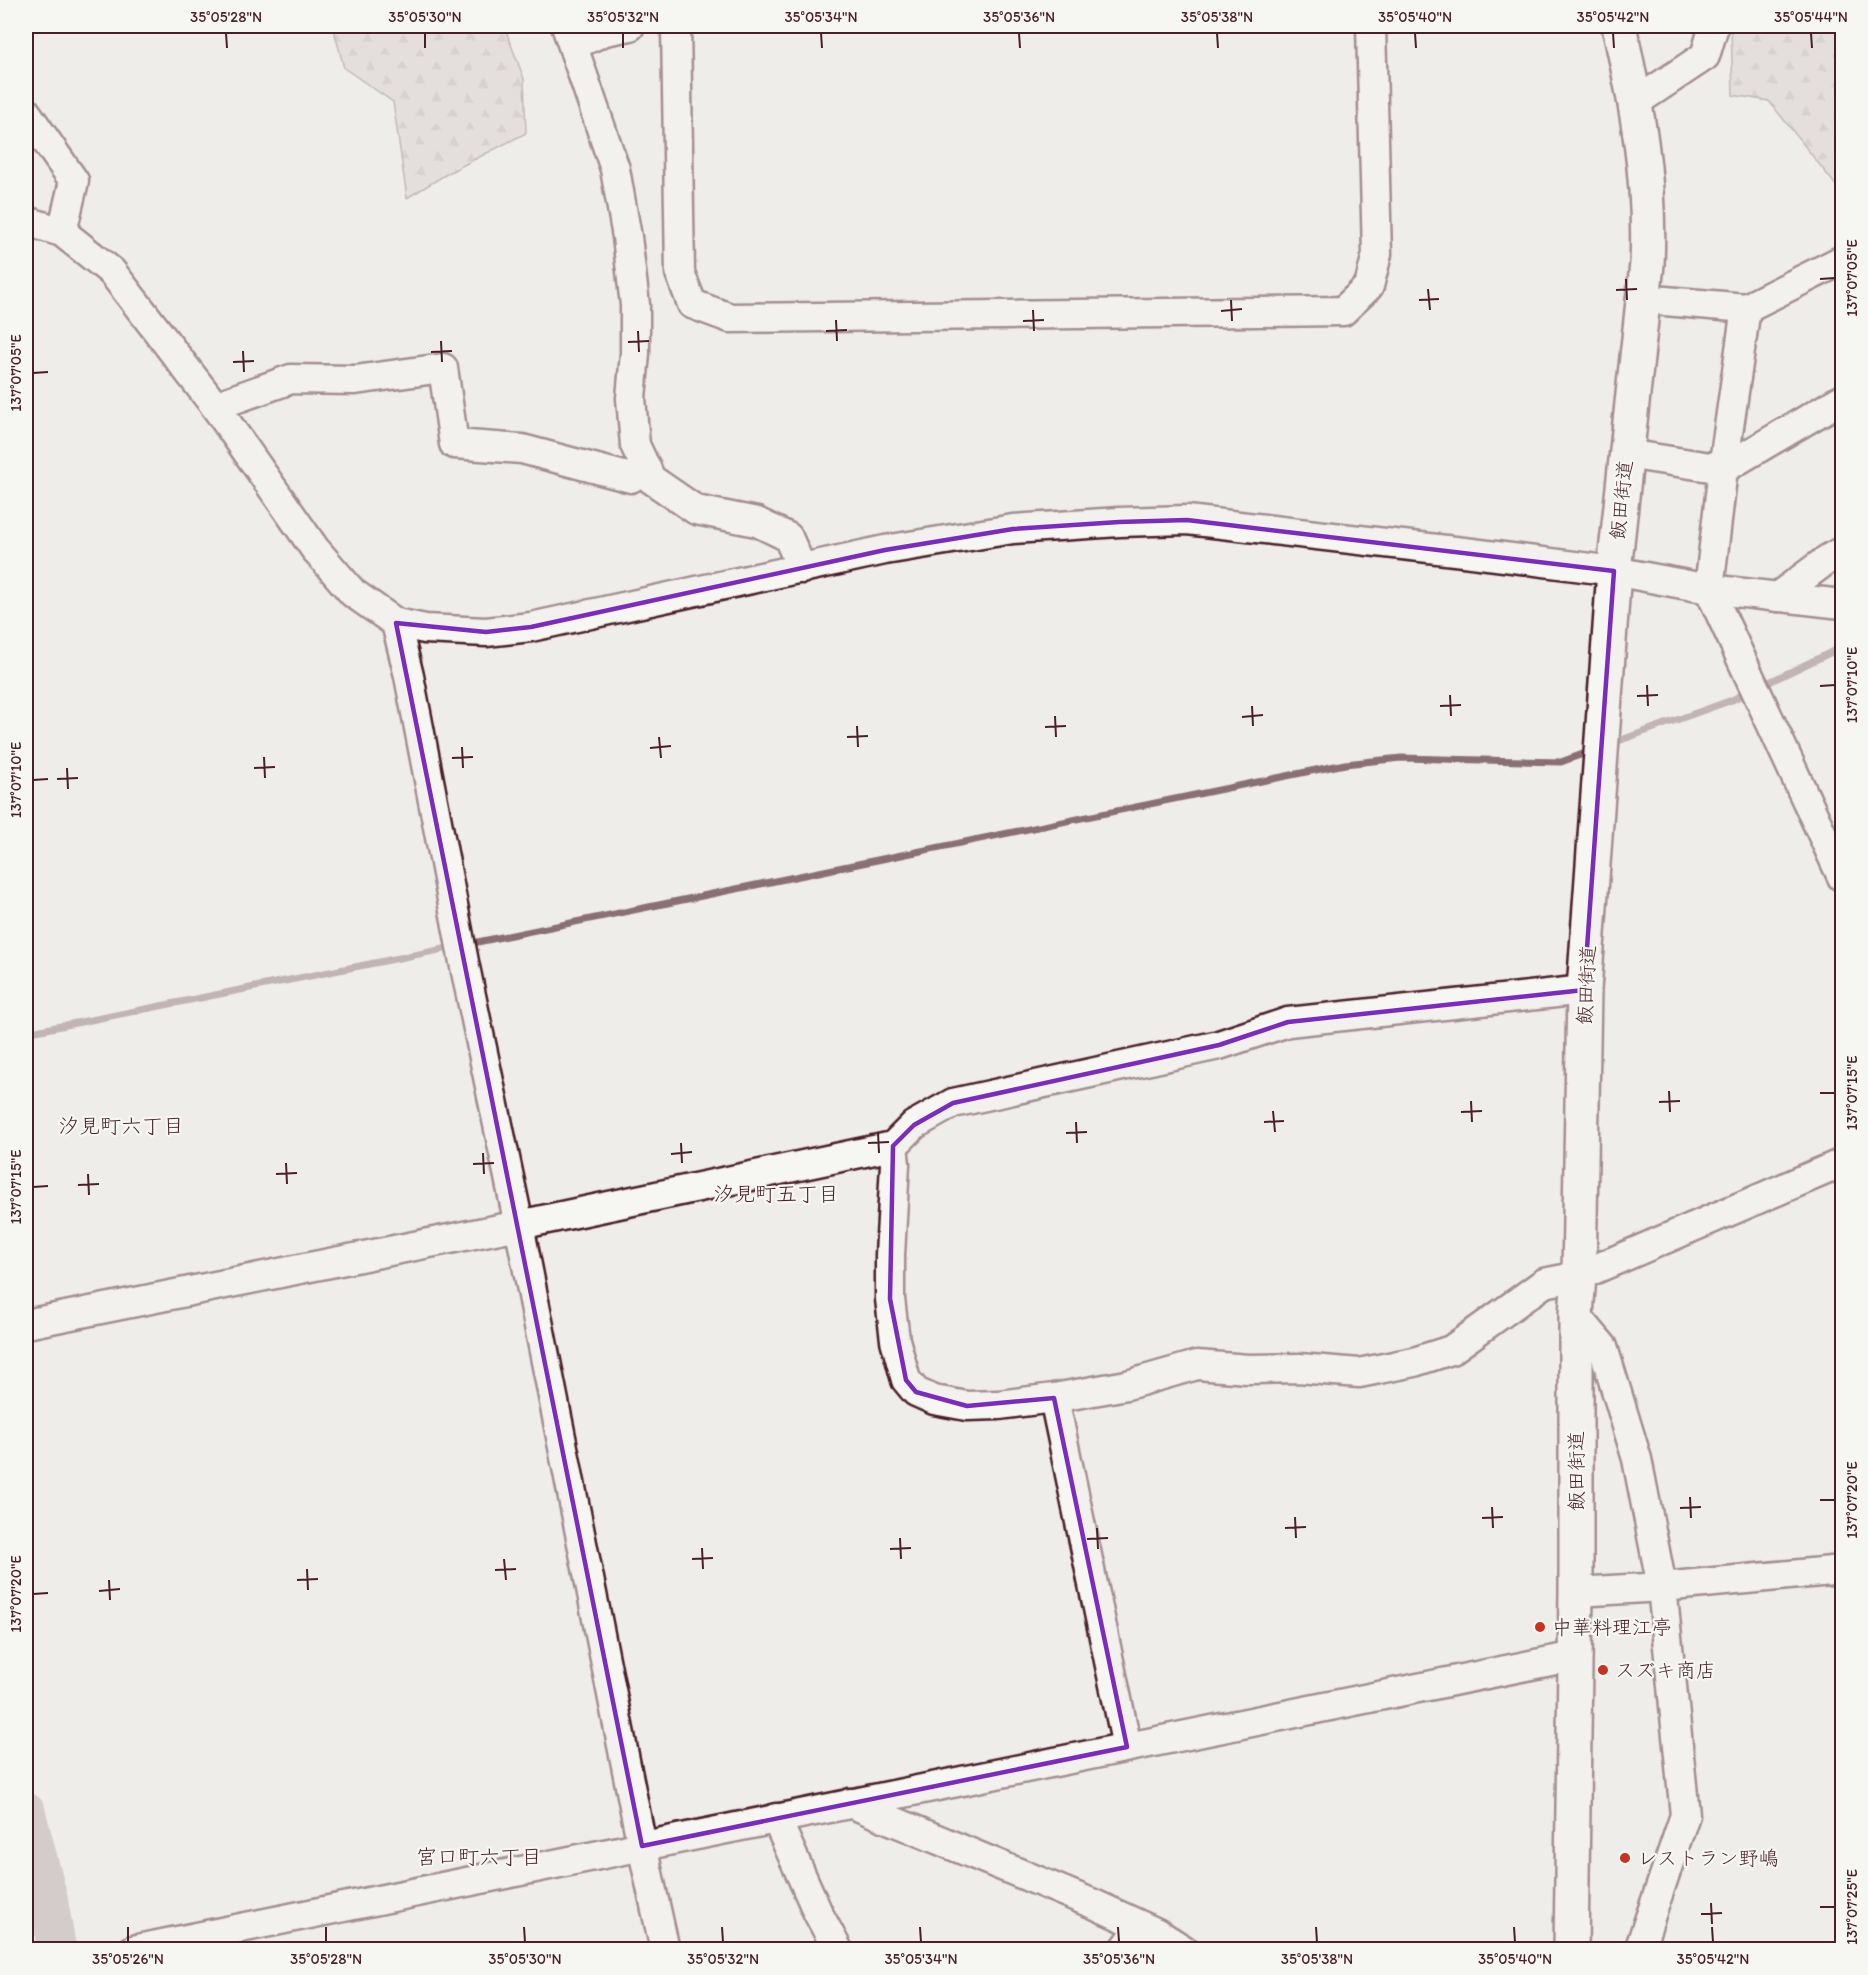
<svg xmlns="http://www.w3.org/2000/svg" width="1868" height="1975" viewBox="0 0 1868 1975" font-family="Itim,'Klee One',sans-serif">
<defs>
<pattern id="forest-firs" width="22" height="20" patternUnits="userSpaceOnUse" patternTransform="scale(1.5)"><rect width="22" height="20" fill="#d7cfce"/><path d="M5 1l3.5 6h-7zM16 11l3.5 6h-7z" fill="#bab1b1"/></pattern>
</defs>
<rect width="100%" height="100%" fill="#efedea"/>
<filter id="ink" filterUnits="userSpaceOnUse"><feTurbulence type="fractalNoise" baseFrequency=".0167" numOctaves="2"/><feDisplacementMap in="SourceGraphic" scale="12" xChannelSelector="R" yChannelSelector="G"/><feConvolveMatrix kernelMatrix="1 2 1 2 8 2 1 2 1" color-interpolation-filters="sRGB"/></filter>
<g filter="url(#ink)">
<g fill="url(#forest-firs)" stroke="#90777c" stroke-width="1.5">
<path d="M 333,26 L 504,26 L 524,79 L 526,133 L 450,172 L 407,198 L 393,102 L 344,68 Z"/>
<path d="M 1731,26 L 1842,26 L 1842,193 L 1769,101 L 1733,95 Z"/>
</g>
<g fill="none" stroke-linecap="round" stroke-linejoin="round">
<g stroke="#8a6f74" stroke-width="7">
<path d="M 1761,686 L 1842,647"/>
<path d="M 1610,744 L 1732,700 L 1748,692"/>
<path d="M 468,944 L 1345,764 L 1401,758 L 1561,762 L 1591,751"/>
<path d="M 26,1033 L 454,947"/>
</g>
<path stroke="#b4a4a5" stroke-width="39" d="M 26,1812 L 48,1898 L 57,1950"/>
<defs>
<g id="minor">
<path d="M 566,26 L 615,169 L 627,237 L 635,305 L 635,353 L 631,398 L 635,445 L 651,479 L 696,510 L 757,522 L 788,537 L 802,569"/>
<path d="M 676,26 L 680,273 L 692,304 L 730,318 L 1343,311 L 1369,286 L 1377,254 L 1371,26"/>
<path d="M 574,45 L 605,31 L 630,26"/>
<path d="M 1636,102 L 1705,56 L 1714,26"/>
<path d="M 26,112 L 74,181 L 62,232"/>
<path d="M 26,221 L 62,232 L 112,272 L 215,406 L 315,549 L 353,593 L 396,623 L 425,629 L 486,632 L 531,627 L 885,550 L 1013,529 L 1119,522 L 1187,520 L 1472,553 L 1614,571 L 1709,589 L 1842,604"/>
<path d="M 1642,299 L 1746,308 L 1842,260"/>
<path d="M 1746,308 L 1723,469 L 1709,589 L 1842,877"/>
<path d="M 215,406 L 291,379 L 355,380 L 443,368 L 454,444 L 522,449 L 631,478 L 646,467"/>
<path d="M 1626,454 L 1723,469 L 1842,399"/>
<path d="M 1777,597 L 1828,559 L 1842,551"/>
<path d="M 396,623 L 409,676 L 464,962 L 519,1225 L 642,1846 L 665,1950"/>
<path d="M 893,1146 L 895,1164 L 890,1255 L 890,1299 L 895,1340 L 906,1380 L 916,1392 L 934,1400 L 967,1406 L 999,1405 L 1054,1398 L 1127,1385 L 1197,1365 L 1248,1369 L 1299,1368 L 1359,1373 L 1414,1362 L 1451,1350 L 1544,1283 L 1579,1276 L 1842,1163"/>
<path d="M 1576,1315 L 1603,1347 L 1637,1459 L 1662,1587 L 1685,1815 L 1639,1950"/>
<path d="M 26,1324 L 519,1225 L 893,1146 L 914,1125 L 953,1103 L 1219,1045 L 1288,1022 L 1584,990"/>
<path d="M 1054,1398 L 1127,1747"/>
<path d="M 1576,1592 L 1662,1587 L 1842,1570"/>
<path d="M 850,1803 L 1096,1905 L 1157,1933 L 1184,1950"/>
<path d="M 776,1818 L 818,1913 L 838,1950"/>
<path d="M 133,1950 L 1575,1656"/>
<path d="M 1124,1950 L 1141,1926"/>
</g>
<path id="major" d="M 1571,1950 L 1576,1592 L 1576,1315 L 1579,1276 L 1584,990 L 1614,571 L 1647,264 C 1651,180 1637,107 1619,26"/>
</defs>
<use href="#minor" stroke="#4a1f2b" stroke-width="33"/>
<use href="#major" stroke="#4a1f2b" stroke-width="38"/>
<use href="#minor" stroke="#f6f6f2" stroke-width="28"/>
<use href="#major" stroke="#f6f6f2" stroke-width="33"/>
</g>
</g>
<path d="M0 0H1868V1975H0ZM 1187,520 L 1614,571 L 1584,990 L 1288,1022 L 1219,1045 L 953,1103 L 914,1125 L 893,1146 L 890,1299 L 906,1380 L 916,1392 L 967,1406 L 1054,1398 L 1127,1747 L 642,1846 L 396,623 L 486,632 L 531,627 L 885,550 L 1013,529 L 1119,522 Z" fill="#efedea" fill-opacity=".55" fill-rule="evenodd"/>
<path fill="none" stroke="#7b2cbf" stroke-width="4.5" stroke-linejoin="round" d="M 1187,520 L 1614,571 L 1584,990 L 1288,1022 L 1219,1045 L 953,1103 L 914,1125 L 893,1146 L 890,1299 L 906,1380 L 916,1392 L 967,1406 L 1054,1398 L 1127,1747 L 642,1846 L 396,623 L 486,632 L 531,627 L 885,550 L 1013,529 L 1119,522 Z"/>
<path fill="none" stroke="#4a1f2b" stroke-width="2" d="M 226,33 L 227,48M 425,33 L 425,48M 623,33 L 623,48M 821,33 L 822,48M 1019,33 L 1020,48M 1217,33 L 1218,48M 1415,33 L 1416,48M 1613,33 L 1614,48M 1811,33 L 1812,48M 1626,279 L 1627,300M 1820,279 L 1835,278M 1428,289 L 1430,310M 1616,290 L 1637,289M 1231,300 L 1232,321M 1419,300 L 1439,299M 1033,310 L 1034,331M 1221,311 L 1242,309M 836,320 L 837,341M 1023,321 L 1044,320M 638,331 L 639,352M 826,331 L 847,330M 441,341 L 442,362M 628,342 L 649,341M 243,351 L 244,372M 431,352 L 452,351M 233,362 L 254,361M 33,373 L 48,372M 1647,685 L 1648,706M 1820,686 L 1835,685M 1450,695 L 1451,716M 1637,696 L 1658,695M 1252,706 L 1253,726M 1440,706 L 1461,705M 1055,716 L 1056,737M 1242,717 L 1263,715M 857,726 L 858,747M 1045,727 L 1066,726M 659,737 L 661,758M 847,737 L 868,736M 462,747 L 463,768M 650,748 L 671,746M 264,757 L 265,778M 452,758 L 473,757M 67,768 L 68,789M 254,768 L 275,767M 57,779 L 78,778M 33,780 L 48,779M 1669,1091 L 1670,1112M 1820,1093 L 1835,1093M 1471,1101 L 1472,1122M 1659,1102 L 1680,1101M 1273,1111 L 1275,1132M 1461,1112 L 1482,1111M 1076,1122 L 1077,1143M 1264,1122 L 1284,1121M 878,1132 L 879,1153M 1066,1133 L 1087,1132M 681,1143 L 682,1163M 868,1143 L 889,1142M 483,1153 L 484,1174M 671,1154 L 692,1152M 286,1163 L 287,1184M 473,1164 L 494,1163M 88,1174 L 89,1195M 276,1174 L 297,1173M 78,1185 L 99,1184M 33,1187 L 48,1186M 1690,1497 L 1691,1518M 1820,1500 L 1835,1500M 1492,1507 L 1493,1528M 1680,1508 L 1701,1507M 1295,1517 L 1296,1538M 1482,1518 L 1503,1517M 1097,1528 L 1098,1549M 1285,1528 L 1306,1527M 900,1538 L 901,1559M 1087,1539 L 1108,1538M 702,1548 L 703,1569M 890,1549 L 911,1548M 504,1559 L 506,1580M 692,1559 L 713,1558M 307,1569 L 308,1590M 495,1570 L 516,1569M 109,1580 L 110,1600M 297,1580 L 318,1579M 99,1591 L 120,1589M 33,1594 L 48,1593M 1711,1903 L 1712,1924M 1820,1907 L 1835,1907M 1701,1914 L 1722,1913M 128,1927 L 128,1942M 326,1927 L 326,1942M 524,1927 L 525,1942M 722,1927 L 723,1942M 920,1927 L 921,1942M 1118,1927 L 1119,1942M 1316,1927 L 1317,1942M 1514,1927 L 1515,1942M 1712,1927 L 1713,1942"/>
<g fill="#c8321e" stroke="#f6f6f2" stroke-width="2">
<circle cx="1540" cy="1627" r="6"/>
<circle cx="1603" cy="1670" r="6"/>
<circle cx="1625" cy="1858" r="6"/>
</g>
<g text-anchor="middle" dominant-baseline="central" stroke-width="4.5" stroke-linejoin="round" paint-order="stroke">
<g font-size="20" fill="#4a1f2b" stroke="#f6f6f2">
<text transform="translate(1621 500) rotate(-84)">飯田街道</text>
<text transform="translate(1586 985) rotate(-87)">飯田街道</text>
<text transform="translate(1576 1471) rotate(-90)">飯田街道</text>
</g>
<g font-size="20" fill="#4a1f2b" stroke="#f6f6f2" text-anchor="start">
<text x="1552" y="1627">中華料理江亭</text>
<text x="1615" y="1670">スズキ商店</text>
<text x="1637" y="1858">レストラン野嶋</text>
</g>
<g font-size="21" fill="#4a1f2b" stroke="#f6f6f2">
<text x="121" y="1125">汐見町六丁目</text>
<text x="776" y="1193">汐見町五丁目</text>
<text x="479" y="1856">宮口町六丁目</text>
</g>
</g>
<rect width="1868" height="1975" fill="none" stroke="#f6f6f2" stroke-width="66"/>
<rect x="33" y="33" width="1802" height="1909" fill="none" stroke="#4a1f2b" stroke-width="2"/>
<g font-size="15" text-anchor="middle" fill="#4a1f2b">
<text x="226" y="22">35°05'28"N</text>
<text x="425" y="22">35°05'30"N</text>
<text x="623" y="22">35°05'32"N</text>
<text x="821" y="22">35°05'34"N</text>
<text x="1019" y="22">35°05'36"N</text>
<text x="1217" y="22">35°05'38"N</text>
<text x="1415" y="22">35°05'40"N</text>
<text x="1613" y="22">35°05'42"N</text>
<text x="1811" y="22">35°05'44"N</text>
<text transform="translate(1852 278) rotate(-90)" y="5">137°07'05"E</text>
<text transform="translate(16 373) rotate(-90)" y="5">137°07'05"E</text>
<text transform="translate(1852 685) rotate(-90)" y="5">137°07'10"E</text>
<text transform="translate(16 780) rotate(-90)" y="5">137°07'10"E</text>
<text transform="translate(1852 1093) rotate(-90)" y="5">137°07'15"E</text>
<text transform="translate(16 1187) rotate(-90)" y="5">137°07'15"E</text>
<text transform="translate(1852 1500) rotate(-90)" y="5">137°07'20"E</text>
<text transform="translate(16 1594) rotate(-90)" y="5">137°07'20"E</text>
<text transform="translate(1852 1907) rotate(-90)" y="5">137°07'25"E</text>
<text x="128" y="1964">35°05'26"N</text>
<text x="326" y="1964">35°05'28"N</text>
<text x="525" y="1964">35°05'30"N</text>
<text x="723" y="1964">35°05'32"N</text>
<text x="921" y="1964">35°05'34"N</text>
<text x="1119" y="1964">35°05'36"N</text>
<text x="1317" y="1964">35°05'38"N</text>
<text x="1515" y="1964">35°05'40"N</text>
<text x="1713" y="1964">35°05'42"N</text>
</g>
</svg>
